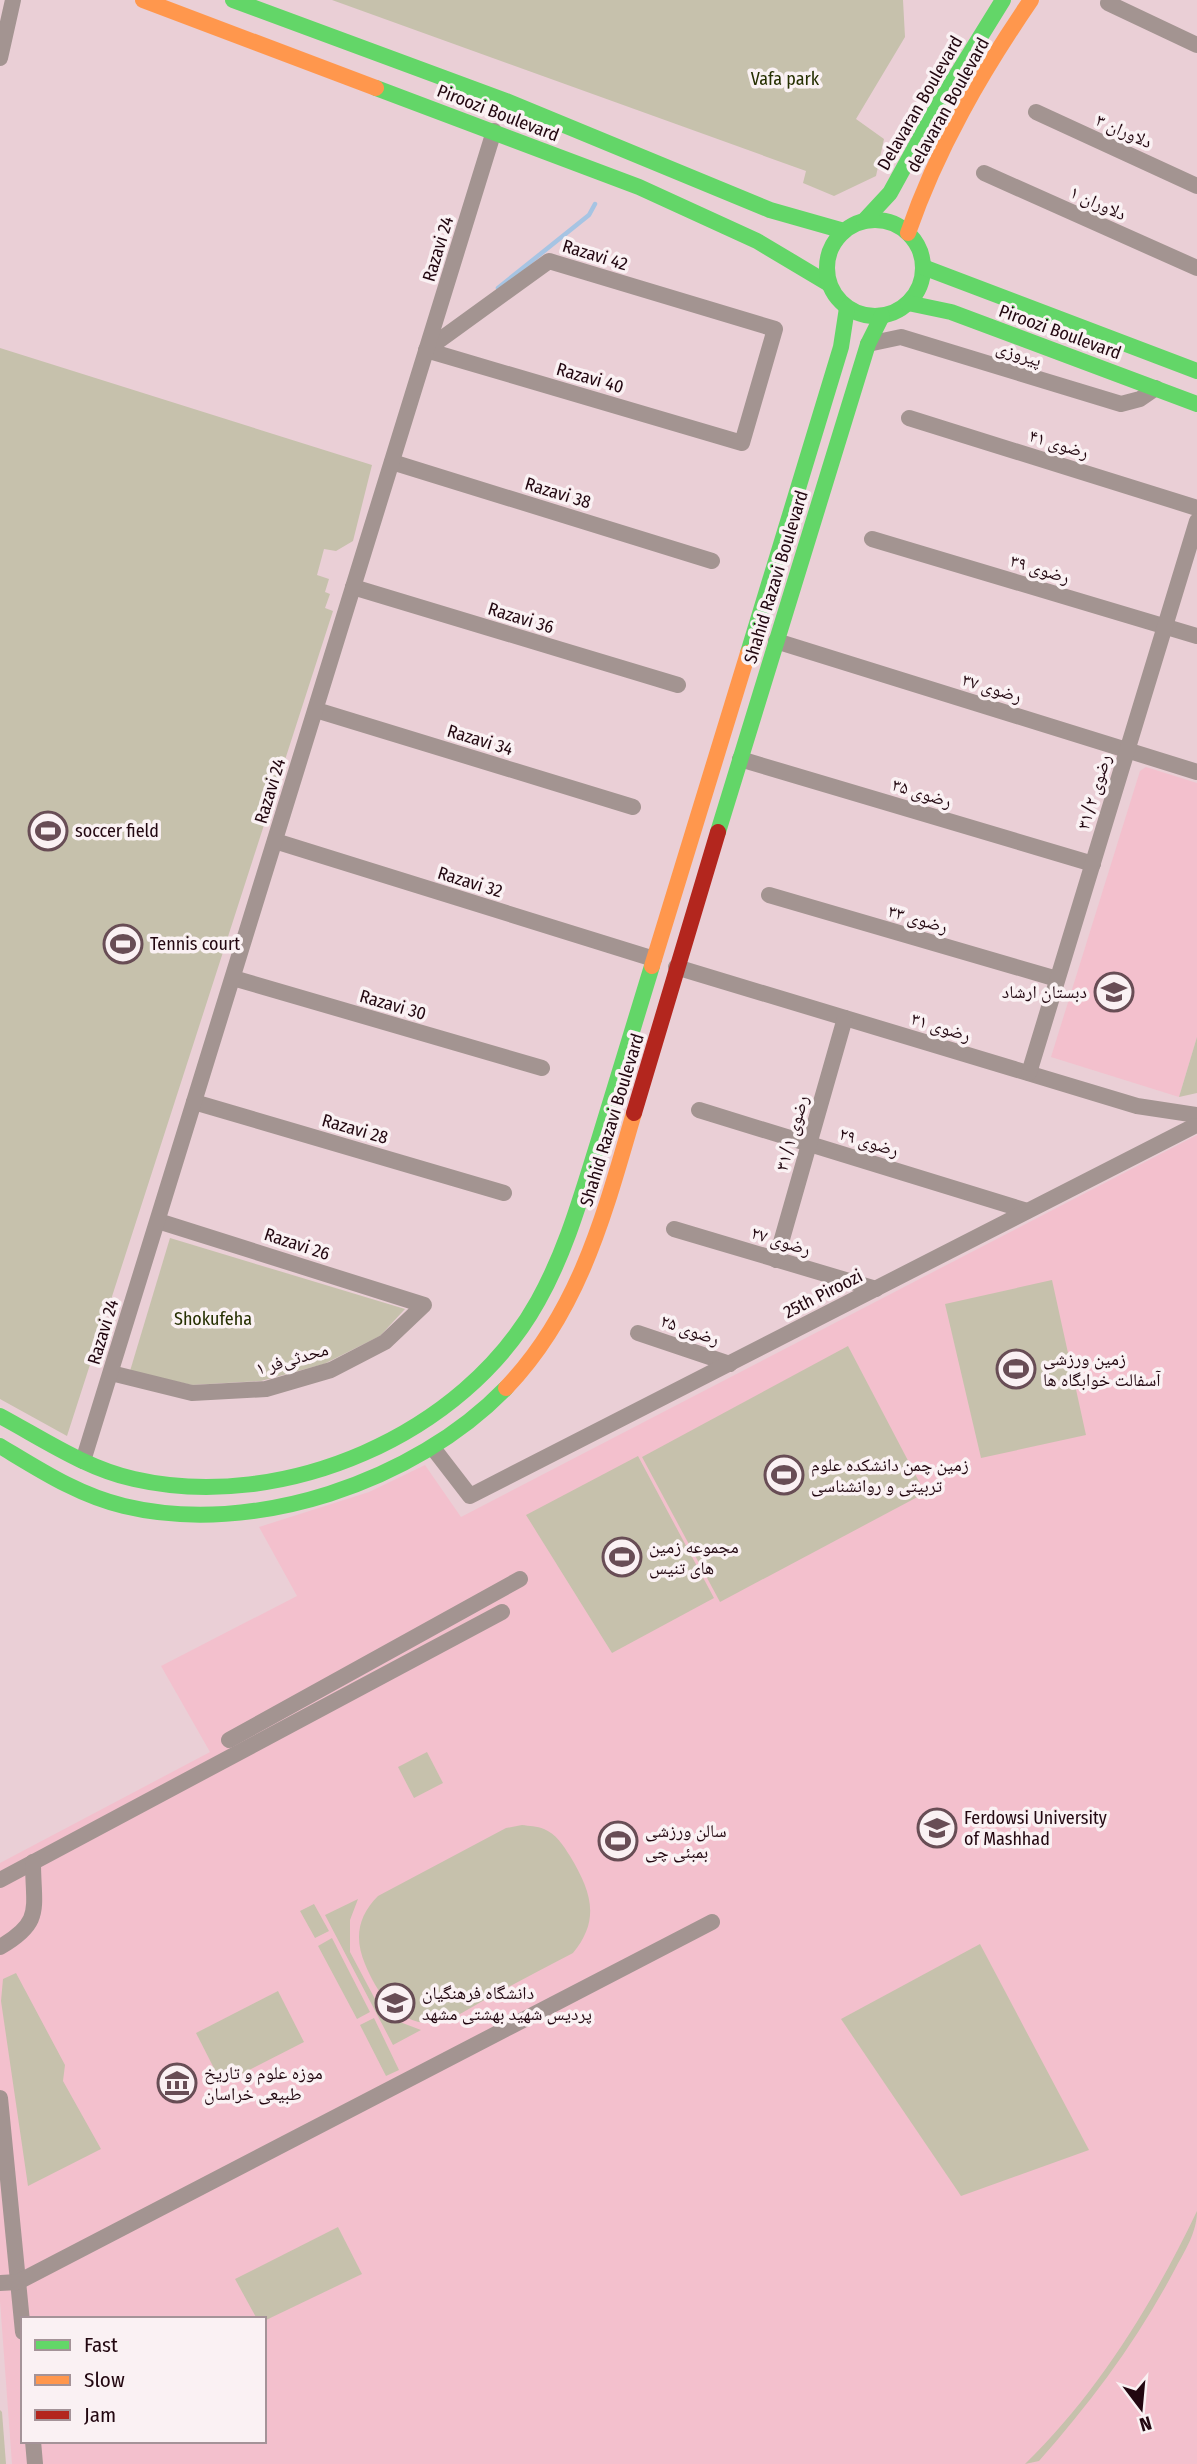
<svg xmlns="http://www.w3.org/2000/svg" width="1197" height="2464" viewBox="0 0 1197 2464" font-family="'Fira Sans Condensed','Noto Naskh Arabic',sans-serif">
<rect width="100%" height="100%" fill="#eacfd6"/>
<g fill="#f3c0cd" fill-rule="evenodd">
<path d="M 1146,767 L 1197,783 L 1197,1037 L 1179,1097 L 1051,1057 L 1140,771 Z"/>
<path d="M 1197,1135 L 1197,2464 L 12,2464 L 0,2301 L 0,1863 L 210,1752 L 161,1666 L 297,1596 L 259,1527 L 369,1492 L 425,1465 L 461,1517 ZM 23,2319 L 264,2319 L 264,2441 L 23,2441 Z"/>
</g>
<g fill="#c6c1ac">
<path d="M 332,0 L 903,0 L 905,37 L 856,119 L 884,139 L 876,176 L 834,196 L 803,183 L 806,171 Z"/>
<path d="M 0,348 L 372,465 L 353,541 L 336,551 L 324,549 L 317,575 L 329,579 L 325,592 L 330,594 L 325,608 L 333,611 L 67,1436 L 0,1399 Z"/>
<path d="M 1197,1037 L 1197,1093 L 1179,1097 Z"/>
<path d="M 170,1238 L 405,1309 L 380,1336 L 324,1364 L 261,1381 L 192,1385 L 130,1371 Z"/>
<path d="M 1052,1280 L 1086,1435 L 981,1458 L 945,1304 Z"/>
<path d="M 848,1346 L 925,1493 L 720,1602 L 642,1457 Z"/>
<path d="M 638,1456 L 714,1598 L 612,1653 L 526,1515 Z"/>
<path d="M 427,1752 L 443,1783 L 414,1798 L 398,1767 Z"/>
<path d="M 522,1825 C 529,1826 537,1826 544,1829 C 556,1834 563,1845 570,1856 C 591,1891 601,1919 573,1953 C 546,1967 519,1981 492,1996 C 477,2003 460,2016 444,2021 C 403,2032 378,1996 365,1964 C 354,1938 358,1916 378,1896 L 506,1828 Z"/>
<path d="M 358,1899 L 350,1920 L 350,1952 L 384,2016 L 421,2030 L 393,2045 L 325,1915 Z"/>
<path d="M 314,1904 L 329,1931 L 315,1938 L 300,1911 Z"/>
<path d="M 332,1938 L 370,2012 L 357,2019 L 318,1946 Z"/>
<path d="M 980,1944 L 1089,2150 L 961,2196 L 841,2019 Z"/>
<path d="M 16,1973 L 65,2065 L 63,2081 L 101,2149 L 28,2186 L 1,2001 L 3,1979 Z"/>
<path d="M 278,1991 L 304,2042 L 222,2084 L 196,2033 Z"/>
<path d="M 374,2018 L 399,2070 L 386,2076 L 360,2025 Z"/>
<path d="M 1197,2211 C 1197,2233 1184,2252 1174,2271 C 1137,2341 1091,2402 1039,2461 L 1025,2464 C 1098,2393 1153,2303 1197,2211 Z"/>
<path d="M 338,2227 L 362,2274 L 264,2321 L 257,2319 L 235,2279 Z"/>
<path d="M 0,2410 L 2,2412 L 6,2464 L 0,2464 Z"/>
</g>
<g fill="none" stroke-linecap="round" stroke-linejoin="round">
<path stroke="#a6c4e3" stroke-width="4.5" d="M 498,288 L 589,215 L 595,204"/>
<g stroke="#a39491" stroke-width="16">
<path d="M 1108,3 L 1197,45"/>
<path d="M 0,58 L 13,0"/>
<path d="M 1036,112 L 1197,186"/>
<path d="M 984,173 L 1197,268"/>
<path d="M 549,261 L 775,329 L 742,443 L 426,350 Z"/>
<path d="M 868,344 L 901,337 L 1121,404 L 1140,399 L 1156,388"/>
<path d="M 909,418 L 1197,508"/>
<path d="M 392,462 L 712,561"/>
<path d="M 872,539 L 1197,636"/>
<path d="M 353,587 L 678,685"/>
<path d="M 776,641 L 1197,772"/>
<path d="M 316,710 L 633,807"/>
<path d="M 740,759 L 1093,864"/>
<path d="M 275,841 L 654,959"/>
<path d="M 769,895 L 1057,979"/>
<path d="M 676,967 L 1137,1106 L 1197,1115"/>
<path d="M 233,978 L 542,1068"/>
<path d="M 1029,1073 L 1197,521"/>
<path d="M 194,1102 L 504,1193"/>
<path d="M 699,1110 L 1027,1211"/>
<path d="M 674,1229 L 876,1289"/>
<path d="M 776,1260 L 845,1018"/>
<path d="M 638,1333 L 730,1364"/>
<path d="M 111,1373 L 192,1393 L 266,1389 L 331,1370 L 385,1342 L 424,1305 L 158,1221"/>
<path d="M 433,1448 L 470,1496 L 1194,1126"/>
<path d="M 83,1461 L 494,131"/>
<path d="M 229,1740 L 520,1579"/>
<path d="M 0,1880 L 502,1612"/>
<path d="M 0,1947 C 44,1922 33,1908 33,1862"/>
<path d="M 0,2098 L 23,2332"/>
<path d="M 0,2283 L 18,2282 L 712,1922"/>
<path d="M 33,2441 L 35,2464"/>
</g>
<g stroke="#63d668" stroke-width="16">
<path d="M 233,0 L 506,101 L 770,210 L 844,231"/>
<path d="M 376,88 L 639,187 L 757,241 L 829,284"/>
<circle cx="875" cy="268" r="48"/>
<path d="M 864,221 L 890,193 L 940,102 L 1003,0"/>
<path d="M 923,267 L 1197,371"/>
<path d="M 908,303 L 951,312 L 1197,404"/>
<path d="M 748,653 L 841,347 L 847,308"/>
<path d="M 718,832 L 868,344 L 882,316"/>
<path d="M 0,1416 C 43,1439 85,1468 134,1479 C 283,1513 464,1435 538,1301 C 566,1251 581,1197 598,1143 C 616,1084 634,1025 652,966"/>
<path d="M 0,1446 C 40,1470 78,1495 124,1506 C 253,1537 415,1482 506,1388"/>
</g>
<g stroke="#ff974d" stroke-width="16">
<path d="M 143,0 L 376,88"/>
<path d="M 908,233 C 937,149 981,73 1031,0"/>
<path d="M 652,966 L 748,653"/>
<path d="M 506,1388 C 580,1311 605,1212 634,1113"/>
</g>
<path stroke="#b3261e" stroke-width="16" d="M 634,1113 L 718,832"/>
</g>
<defs>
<symbol id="stadium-ring" viewBox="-11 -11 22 22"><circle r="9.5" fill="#faf1f3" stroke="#684d55" stroke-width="1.5"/><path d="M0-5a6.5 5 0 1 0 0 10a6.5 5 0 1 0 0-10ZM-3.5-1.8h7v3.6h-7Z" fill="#684d55"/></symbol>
<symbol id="school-ring" viewBox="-11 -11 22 22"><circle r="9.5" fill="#faf1f3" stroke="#684d55" stroke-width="1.5"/><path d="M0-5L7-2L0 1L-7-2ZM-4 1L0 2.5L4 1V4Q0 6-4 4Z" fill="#684d55"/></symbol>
<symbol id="university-ring" viewBox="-11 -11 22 22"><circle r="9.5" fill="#faf1f3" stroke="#684d55" stroke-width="1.5"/><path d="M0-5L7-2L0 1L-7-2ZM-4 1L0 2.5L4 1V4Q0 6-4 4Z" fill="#684d55"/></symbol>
<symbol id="museum-ring" viewBox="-11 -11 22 22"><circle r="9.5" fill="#faf1f3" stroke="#684d55" stroke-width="1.5"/><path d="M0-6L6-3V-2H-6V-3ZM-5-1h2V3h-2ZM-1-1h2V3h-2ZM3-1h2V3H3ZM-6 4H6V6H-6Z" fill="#684d55"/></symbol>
</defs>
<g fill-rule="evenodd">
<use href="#stadium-ring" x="26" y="809" width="44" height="44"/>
<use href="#stadium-ring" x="101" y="922" width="44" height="44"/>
<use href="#school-ring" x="1092" y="970" width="44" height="44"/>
<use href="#stadium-ring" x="994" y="1347" width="44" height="44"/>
<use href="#stadium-ring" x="762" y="1453" width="44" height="44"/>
<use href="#stadium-ring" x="600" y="1535" width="44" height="44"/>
<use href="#university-ring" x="915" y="1806" width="44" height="44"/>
<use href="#stadium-ring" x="596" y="1819" width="44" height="44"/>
<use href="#university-ring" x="373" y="1981" width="44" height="44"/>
<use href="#museum-ring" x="155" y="2061" width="44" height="44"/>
</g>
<g text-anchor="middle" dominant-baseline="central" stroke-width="7" stroke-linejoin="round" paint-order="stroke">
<g font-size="18" fill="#252f01" stroke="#faf1f3">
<text x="785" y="79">Vafa park</text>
<text x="213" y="1319">Shokufeha</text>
</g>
<g font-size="18" fill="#220710" stroke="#faf1f3">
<text transform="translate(920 103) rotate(-60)">Delavaran Boulevard</text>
<text transform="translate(948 105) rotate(-61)">delavaran Boulevard</text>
<text transform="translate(498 113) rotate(21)">Piroozi Boulevard</text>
<text transform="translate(1124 131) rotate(24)">دلاوران ۳</text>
<text transform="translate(1098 203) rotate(24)">دلاوران ۱</text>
<text transform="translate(438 249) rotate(-73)">Razavi 24</text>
<text transform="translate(595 255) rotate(17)">Razavi 42</text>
<text transform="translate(1060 332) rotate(20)">Piroozi Boulevard</text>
<text transform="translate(1019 354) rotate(18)">پیروزی</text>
<text transform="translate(590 378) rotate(16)">Razavi 40</text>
<text transform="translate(1059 444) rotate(17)">رضوی ۴۱</text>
<text transform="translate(558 493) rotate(17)">Razavi 38</text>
<text transform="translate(1040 569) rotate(17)">رضوی ۳۹</text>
<text transform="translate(776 577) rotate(-73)">Shahid Razavi Boulevard</text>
<text transform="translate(521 618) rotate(17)">Razavi 36</text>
<text transform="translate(992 688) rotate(17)">رضوی ۳۷</text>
<text transform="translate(480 740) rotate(17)">Razavi 34</text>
<text transform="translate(270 791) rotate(-73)">Razavi 24</text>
<text transform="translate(1094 792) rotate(-73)">رضوی ۳۱/۲</text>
<text transform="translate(922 793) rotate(17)">رضوی ۳۵</text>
<text transform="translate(470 882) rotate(17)">Razavi 32</text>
<text transform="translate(918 919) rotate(16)">رضوی ۳۳</text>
<text transform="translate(393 1005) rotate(16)">Razavi 30</text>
<text transform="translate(941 1027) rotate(17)">رضوی ۳۱</text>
<text transform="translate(612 1120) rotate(-73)">Shahid Razavi Boulevard</text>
<text transform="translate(355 1129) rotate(16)">Razavi 28</text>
<text transform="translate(792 1133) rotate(-74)">رضوی ۳۱/۱</text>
<text transform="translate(869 1142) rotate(17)">رضوی ۲۹</text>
<text transform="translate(781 1241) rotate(17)">رضوی ۲۷</text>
<text transform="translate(297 1244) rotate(18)">Razavi 26</text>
<text transform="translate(823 1294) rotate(-27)">25th Piroozi</text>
<text transform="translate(690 1330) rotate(19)">رضوی ۲۵</text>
<text transform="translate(103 1332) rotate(-73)">Razavi 24</text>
<text transform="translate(292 1359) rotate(-16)">محدثی‌فر ۱</text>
</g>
<g font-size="18" fill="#220710" stroke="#faf1f3" text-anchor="start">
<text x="75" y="831">soccer field</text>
<text x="150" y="944">Tennis court</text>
<text x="1087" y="992" text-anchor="end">دبستان ارشاد</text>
<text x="1043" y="1359">زمین ورزشی<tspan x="1043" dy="21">آسفالت خوابگاه ها</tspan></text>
<text x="811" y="1465">زمین چمن دانشکده علوم<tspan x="811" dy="21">تربیتی و روانشناسی</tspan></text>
<text x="649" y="1547">مجموعه زمین<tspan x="649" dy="21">های تنیس</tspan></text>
<text x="964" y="1818">Ferdowsi University<tspan x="964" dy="21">of Mashhad</tspan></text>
<text x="645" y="1831">سالن ورزشی<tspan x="645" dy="21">بمبئی چی</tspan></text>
<text x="422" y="1993">دانشگاه فرهنگیان<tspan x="422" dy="21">پردیس شهید بهشتی مشهد</tspan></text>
<text x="204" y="2073">موزه علوم و تاریخ<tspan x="204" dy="21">طبیعی خراسان</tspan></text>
</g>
</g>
<rect x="21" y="2317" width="245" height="126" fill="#faf1f3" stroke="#a49398" stroke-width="2"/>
<rect x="35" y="2340" width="35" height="10" fill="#63d668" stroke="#a49398" stroke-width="2"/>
<text x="84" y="2352" font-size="21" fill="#220710">Fast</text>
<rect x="35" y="2375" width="35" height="10" fill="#ff974d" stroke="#a49398" stroke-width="2"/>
<text x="84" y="2387" font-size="21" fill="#220710">Slow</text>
<rect x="35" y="2410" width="35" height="10" fill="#b3261e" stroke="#a49398" stroke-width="2"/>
<text x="84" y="2422" font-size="21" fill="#220710">Jam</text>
<g transform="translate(1141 2408) rotate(164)" stroke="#faf1f3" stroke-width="5" paint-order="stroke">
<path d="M0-5L12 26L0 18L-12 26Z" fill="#220710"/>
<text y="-10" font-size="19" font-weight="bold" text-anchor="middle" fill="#220710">N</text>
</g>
</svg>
